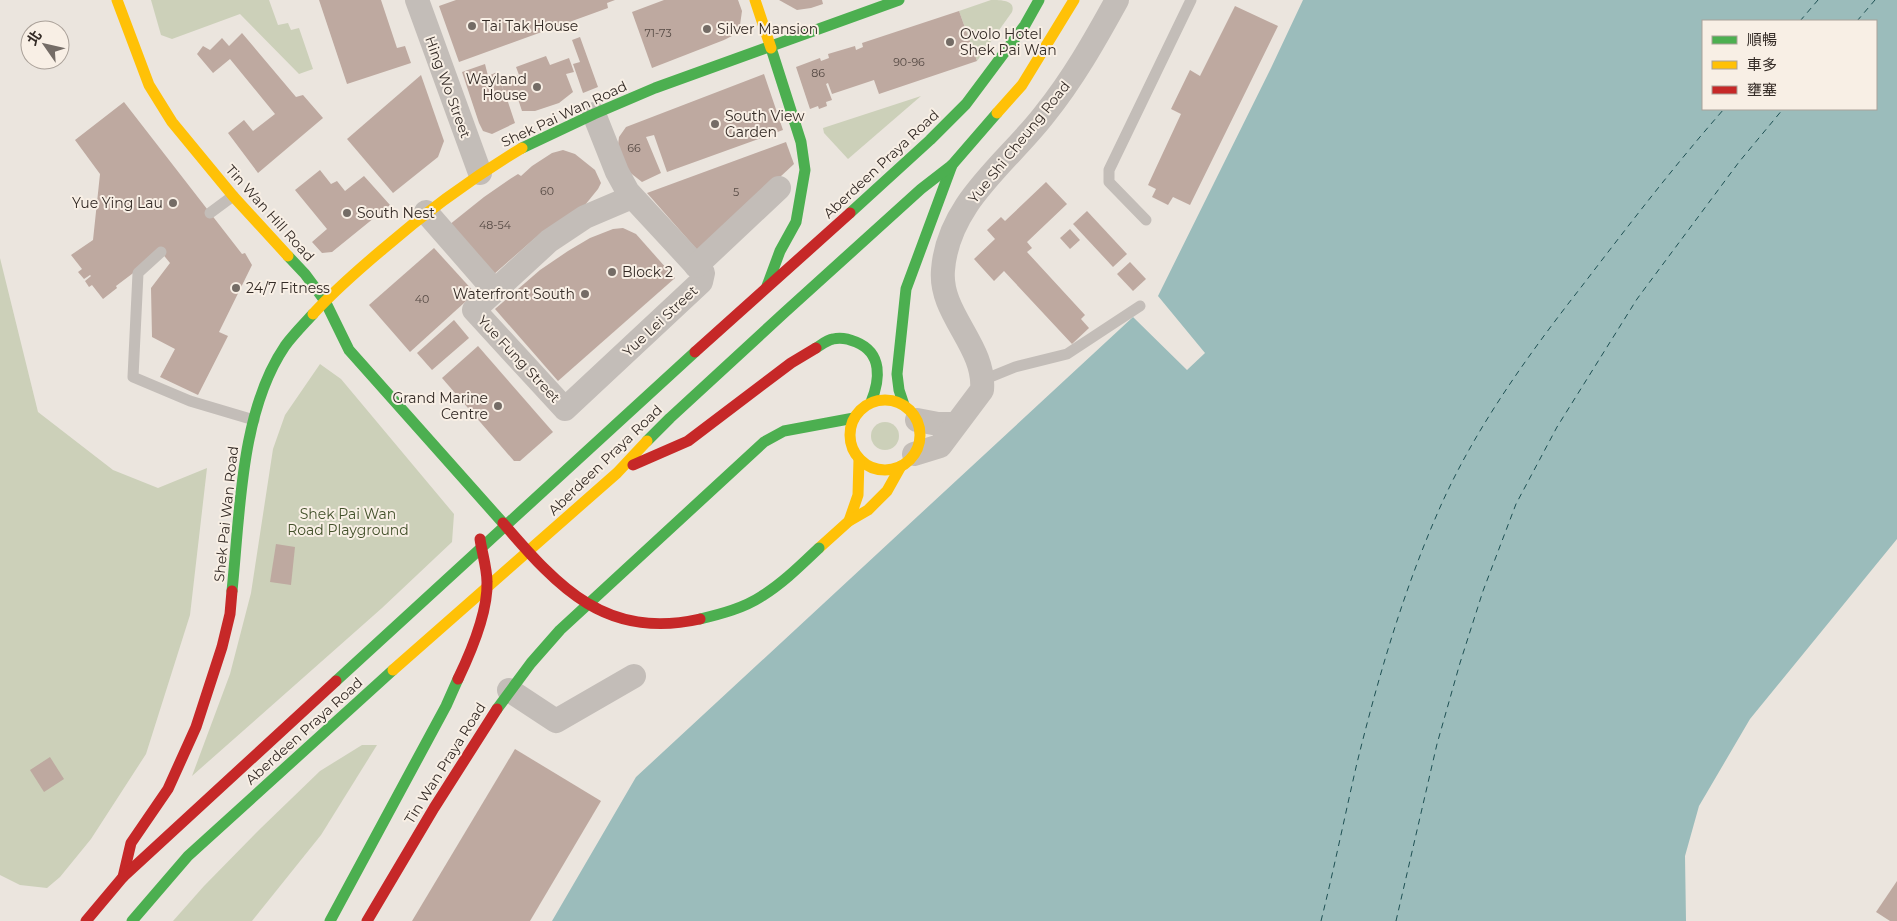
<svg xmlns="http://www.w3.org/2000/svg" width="1897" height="921" viewBox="0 0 1897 921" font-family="Montserrat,'Noto Sans TC',sans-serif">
<rect width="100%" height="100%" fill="#ebe5de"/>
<g fill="#ccd0b9">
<path d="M 151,0 L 269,0 L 278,25 L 288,23 L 291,30 L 299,28 L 313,69 L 299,74 L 240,14 L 172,39 L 161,35 Z"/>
<path d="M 991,0 C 1001,0 1016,0 1012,12 L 977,61 L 959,11 Z"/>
<path d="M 921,96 L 848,159 L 824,133 L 823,128 Z"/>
<path d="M 0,258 L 38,412 L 113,470 L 158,488 L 207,468 L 190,615 L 146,754 L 91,839 L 60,877 L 47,888 L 20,885 L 0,875 Z"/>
<path d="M 320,364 L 341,379 L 454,514 L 452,542 L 382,608 L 192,776 L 230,674 L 251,593 L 273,449 L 285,415 Z"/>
<circle cx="885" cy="436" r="14"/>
<path d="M 362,745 L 377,745 L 321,835 L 252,921 L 173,921 L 204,886 L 261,828 L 320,771 Z"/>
</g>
<path fill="#9bbcbb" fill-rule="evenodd" d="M 1303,0 L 1897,0 L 1897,539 L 1750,719 L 1699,806 L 1685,856 L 1686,921 L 552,921 L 636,777 L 1133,317 L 1187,370 L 1205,353 L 1158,296 L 1271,68 ZM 1703,21 L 1876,21 L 1876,109 L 1703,109 Z"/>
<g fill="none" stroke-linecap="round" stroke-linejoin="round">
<g stroke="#1e5053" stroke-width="1" stroke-dasharray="6 5" stroke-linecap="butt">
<path d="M 1800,21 L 1818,0"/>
<path d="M 1857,21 L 1875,0"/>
<path d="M 1321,921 C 1334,869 1345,815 1357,763 C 1378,678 1403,592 1438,512 C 1473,431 1528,355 1582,286 C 1628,226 1674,166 1724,109"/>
<path d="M 1396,921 L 1437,744 L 1460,663 L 1483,591 L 1516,504 L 1557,427 L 1637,299 L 1739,162 L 1783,109"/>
</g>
</g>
<g fill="#bea9a0">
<path d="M 319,0 L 381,0 L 397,48 L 405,46 L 411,63 L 347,84 Z"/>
<path d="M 456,0 L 615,0 L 607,3 L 608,8 L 459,62 L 439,6 Z"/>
<path d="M 664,0 L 738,0 L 742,11 L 740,25 L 732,36 L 724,40 L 652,68 L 632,12 Z"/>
<path d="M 779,0 L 822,0 L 823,4 L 811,8 L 797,10 Z"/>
<path d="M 1235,6 L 1278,26 L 1190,205 L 1173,197 L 1168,205 L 1152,197 L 1156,189 L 1148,185 L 1181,114 L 1171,109 L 1190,70 L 1200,76 Z"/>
<path d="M 959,11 L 977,61 L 879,94 L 874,80 L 832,94 L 828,83 L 826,84 L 832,100 L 826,102 L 827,106 L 819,109 L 818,106 L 810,109 L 796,67 L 820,58 L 821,61 L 829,58 L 828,54 L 855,46 L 856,50 L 863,47 L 862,43 Z"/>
<path d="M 242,33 L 296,97 L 303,95 L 323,118 L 258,173 L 228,133 L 244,120 L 253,131 L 275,114 L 230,59 L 213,73 L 197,54 L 203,46 L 210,50 L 222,38 L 229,46 Z"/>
<path d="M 580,37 L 598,87 L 583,93 L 573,64 L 580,62 L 572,40 Z"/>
<path d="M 546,56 L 550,65 L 569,58 L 574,72 L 566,74 L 573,92 L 559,103 L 535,111 L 522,111 L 516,93 L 506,96 L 515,123 L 492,134 L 483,131 L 479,123 L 462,72 L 485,64 L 488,76 L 497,72 L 504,92 L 501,82 L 519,75 L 516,67 Z"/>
<path d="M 764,74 L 783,130 L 667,172 L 654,135 L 646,137 L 661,173 L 642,182 L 628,171 L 618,145 L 619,137 L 626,127 Z"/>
<path d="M 421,75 L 444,141 L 438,157 L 393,193 L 347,139 Z"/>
<path d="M 124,102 L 242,254 L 245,253 L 252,265 L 219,332 L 228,336 L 198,395 L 160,377 L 175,349 L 152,337 L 151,288 L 170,263 L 161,252 L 116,286 L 117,288 L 103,299 L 92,285 L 89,287 L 85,281 L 91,276 L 90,275 L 84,279 L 78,272 L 82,269 L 71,255 L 93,240 L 100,174 L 75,140 Z"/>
<path d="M 786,142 L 794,164 L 699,252 L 647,193 Z"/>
<path d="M 563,150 L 575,154 L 595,170 L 601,183 L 598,189 L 585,205 L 534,239 L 493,275 L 449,225 L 484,197 L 510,179 L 518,174 L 521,176 L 532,166 L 552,153 Z"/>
<path d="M 320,170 L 331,184 L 337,181 L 345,191 L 364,176 L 390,205 L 332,252 L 322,253 L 312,242 L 327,229 L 295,190 Z"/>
<path d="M 1046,182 L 1067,204 L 1027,242 L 1032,248 L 1027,252 L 1085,315 L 1081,319 L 1089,328 L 1072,344 L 1004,271 L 994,281 L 974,259 L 995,239 L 987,230 L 1001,217 L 1005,221 Z"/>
<path d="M 1087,211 L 1127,254 L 1113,267 L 1073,224 Z"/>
<path d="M 623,228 L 636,234 L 675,278 L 558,381 L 495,309 L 540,270 L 568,251 L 590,238 L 613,229 Z"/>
<path d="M 1070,229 L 1080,240 L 1070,249 L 1060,238 Z"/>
<path d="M 434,248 L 475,293 L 410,352 L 369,305 Z"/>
<path d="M 1130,262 L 1146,279 L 1133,291 L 1117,274 Z"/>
<path d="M 454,320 L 469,338 L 432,370 L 417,353 Z"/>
<path d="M 478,346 L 553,432 L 520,461 L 514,461 L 442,378 Z"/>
<path d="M 276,544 L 295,547 L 291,585 L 270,582 Z"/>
<path d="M 515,749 L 601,801 L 530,921 L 412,921 Z"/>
<path d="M 50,757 L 64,779 L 44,792 L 30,770 Z"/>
<path d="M 1897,881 L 1897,921 L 1890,921 L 1876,912 Z"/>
</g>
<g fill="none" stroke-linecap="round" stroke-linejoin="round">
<g stroke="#c3bdb8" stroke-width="11">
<path d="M 210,213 L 233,196"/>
<path d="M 1146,220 L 1109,182 L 1109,170 L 1191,0"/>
<path d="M 161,252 L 138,273 L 133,377 L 190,401 L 254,420"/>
<path d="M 983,380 L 1015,367 L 1067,354 L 1140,306"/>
</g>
<g stroke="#c3bdb8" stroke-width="24">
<path d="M 417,0 L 480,173"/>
<path d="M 594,114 L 617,172 L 628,192 L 703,273 L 701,282 L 565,409 L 474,310 L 549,241 L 585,217 L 632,197"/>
<path d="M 426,212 L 495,291"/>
<path d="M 696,266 L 779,188"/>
<path d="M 917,420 L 938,424 L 955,424"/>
<path d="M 914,454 L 940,446 L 982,390 C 986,346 939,314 943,270 C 948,203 1007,163 1044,115 C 1073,79 1095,40 1117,0"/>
<path d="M 509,690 L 556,721 L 634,676"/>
</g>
<g stroke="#4caf50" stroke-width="11">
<path d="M 522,148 L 594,114 L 655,88 L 899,0"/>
<path d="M 850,213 L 930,140 L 966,104 L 1025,25 L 1039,0"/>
<path d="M 288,256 L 305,274 L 325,301 L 349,350 L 503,523"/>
<path d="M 767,286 L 780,251 L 796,222 L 805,170 L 801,142 L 771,48"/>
<path d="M 816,348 C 821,345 827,340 833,339 C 841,337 849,339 856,342 C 883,353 880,380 871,402"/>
<path d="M 904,405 L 899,390 L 897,374 L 906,289 L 952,165"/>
<path d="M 647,441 L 670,418 L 784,313 L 921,189 L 952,165 L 997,113"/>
<path d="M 232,591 C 240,514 240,412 285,346 C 293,335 304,324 313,314"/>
<path d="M 336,681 L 695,352"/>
<path d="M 497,709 L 531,663 L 560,630 L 764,442 L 784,431 L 854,418"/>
<path d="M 132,921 L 188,856 L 393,670"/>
</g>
<g stroke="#ffc107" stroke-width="11">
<path d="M 117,0 L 149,85 L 172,122 L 233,196 L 288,256"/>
<path d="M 755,0 L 771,48"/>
<path d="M 997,113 L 1022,85 L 1074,0"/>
<path d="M 313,314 C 335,290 358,270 383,249 C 427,211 472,178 522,148"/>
<circle cx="885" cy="435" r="35"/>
<path d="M 849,521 L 858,495 L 859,459"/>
<path d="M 819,548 L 849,521 L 868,510 L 887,491 L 901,466"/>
<path d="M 393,670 L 617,473 L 647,441"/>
</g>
<g stroke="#c62828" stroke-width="11">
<path d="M 695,352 L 850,213"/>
<path d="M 633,465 L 688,441 L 791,363 L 816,348"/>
<path d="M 123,877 L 131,843 L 168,789 L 196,727 L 222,647 L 230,614 L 232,591"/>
<path d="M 86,921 L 123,877 L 336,681"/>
<path d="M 367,921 L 434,808 L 497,709"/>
</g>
<g stroke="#4caf50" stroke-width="11">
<path d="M 700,619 C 721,614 744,608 762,596 C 783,583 801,565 819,548"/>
<path d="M 330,921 L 446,706 L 458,679"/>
</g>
<g stroke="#c62828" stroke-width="11">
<path d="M 503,523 C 559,588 606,640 700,619"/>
<path d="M 458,679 C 471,652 488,612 487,582 C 487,568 482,553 480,539"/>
</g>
</g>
<g fill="#746c66" stroke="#f8efe5" stroke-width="2">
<circle cx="472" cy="26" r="5"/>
<circle cx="707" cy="29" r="5"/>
<circle cx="950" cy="42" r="5"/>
<circle cx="537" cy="87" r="5"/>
<circle cx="715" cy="124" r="5"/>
<circle cx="173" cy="203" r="5"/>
<circle cx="347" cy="213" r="5"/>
<circle cx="612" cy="272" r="5"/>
<circle cx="236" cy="288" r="5"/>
<circle cx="585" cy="294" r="5"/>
<circle cx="498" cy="406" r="5"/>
</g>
<g text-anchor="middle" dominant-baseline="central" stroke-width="4" stroke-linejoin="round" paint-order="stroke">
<g font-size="11" fill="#564a44">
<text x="658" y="33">71-73</text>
<text x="909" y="62">90-96</text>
<text x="818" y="73">86</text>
<text x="634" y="148">66</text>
<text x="547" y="191">60</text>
<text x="736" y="192">5</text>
<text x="495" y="225">48-54</text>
<text x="422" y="299">40</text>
</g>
<g font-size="14" fill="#342b26" stroke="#f8efe5" text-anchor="start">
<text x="482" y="26">Tai Tak House</text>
<text x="717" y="29">Silver Mansion</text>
<text x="960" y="34">Ovolo Hotel<tspan x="960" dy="16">Shek Pai Wan</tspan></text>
<text x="527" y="79" text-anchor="end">Wayland<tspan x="527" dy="16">House</tspan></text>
<text x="725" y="116">South View<tspan x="725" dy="16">Garden</tspan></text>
<text x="163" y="203" text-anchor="end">Yue Ying Lau</text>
<text x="357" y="213">South Nest</text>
<text x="622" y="272">Block 2</text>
<text x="246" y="288">24/7 Fitness</text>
<text x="575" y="294" text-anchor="end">Waterfront South</text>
<text x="488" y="398" text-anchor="end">Grand Marine<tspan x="488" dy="16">Centre</tspan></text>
</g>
<g font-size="14" fill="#342b26" stroke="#f8efe5">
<text transform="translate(448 87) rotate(70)">Hing Wo Street</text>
<text transform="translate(564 114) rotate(-25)">Shek Pai Wan Road</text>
<text transform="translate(1019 142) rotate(-51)">Yue Shi Cheung Road</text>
<text transform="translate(881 164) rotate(-43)">Aberdeen Praya Road</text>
<text transform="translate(270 213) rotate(48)">Tin Wan Hill Road</text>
<text transform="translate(660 321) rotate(-43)">Yue Lei Street</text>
<text transform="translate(519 359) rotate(47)">Yue Fung Street</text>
<text transform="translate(605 460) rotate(-44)">Aberdeen Praya Road</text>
<text transform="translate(226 514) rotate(-84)">Shek Pai Wan Road</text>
<text transform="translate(304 731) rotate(-42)">Aberdeen Praya Road</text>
<text transform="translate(445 763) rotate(-58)">Tin Wan Praya Road</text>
</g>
<g font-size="14" fill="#43512b" stroke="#f8efe5">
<text x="348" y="514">Shek Pai Wan<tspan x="348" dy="16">Road Playground</tspan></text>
</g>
</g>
<rect x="1702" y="20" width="175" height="90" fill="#f8efe5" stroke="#aaa199"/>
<rect x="1712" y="36" width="25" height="8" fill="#4caf50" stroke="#aaa199"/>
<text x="1747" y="45" font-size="15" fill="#342b26">順暢</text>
<rect x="1712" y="61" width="25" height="8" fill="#ffc107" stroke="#aaa199"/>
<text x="1747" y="70" font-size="15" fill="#342b26">車多</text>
<rect x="1712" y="86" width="25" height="8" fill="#c62828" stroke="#aaa199"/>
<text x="1747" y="95" font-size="15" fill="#342b26">壅塞</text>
<g transform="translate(45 45) rotate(304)"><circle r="24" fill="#f8efe5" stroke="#aaa199"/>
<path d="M0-4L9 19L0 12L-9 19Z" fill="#746c66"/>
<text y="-8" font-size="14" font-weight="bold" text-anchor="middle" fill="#342b26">北</text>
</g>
</svg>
